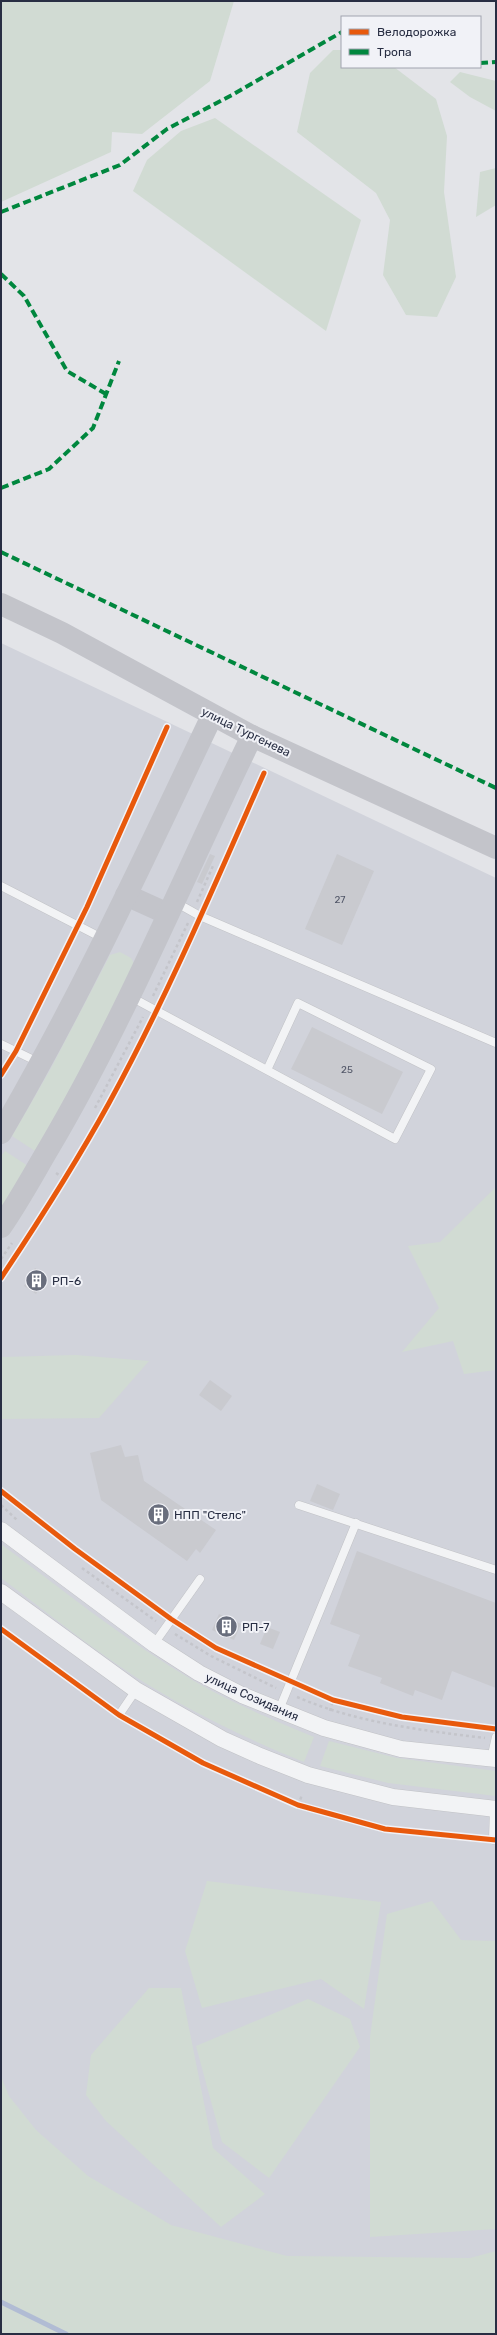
<svg xmlns="http://www.w3.org/2000/svg" width="497" height="2335" viewBox="0 0 497 2335" font-family="Rubik,sans-serif">
<rect width="100%" height="100%" fill="#e3e4e8"/>
<path fill="#d1d3db" d="M 1,643 L 496,878 L 496,2334 L 1,2334 Z"/>
<g fill="#d1dbd3">
<path d="M 1,1 L 234,1 L 210,81 L 142,134 L 112,132 L 111,152 L 1,202 Z"/>
<path d="M 333,50 L 342,50 L 342,67 L 394,67 L 436,99 L 447,136 L 444,192 L 456,277 L 437,317 L 406,315 L 383,275 L 390,220 L 376,193 L 297,132 L 310,73 Z"/>
<path d="M 460,72 L 496,81 L 496,111 L 470,97 L 450,82 Z"/>
<path d="M 215,118 L 361,220 L 326,331 L 133,191 L 147,160 L 181,131 Z"/>
<path d="M 496,168 L 496,205 L 476,217 L 480,172 Z"/>
<path d="M 120,952 L 131,958 L 135,965 L 75,1083 L 35,1151 L 12,1136 L 50,1070 L 110,955 Z"/>
<path d="M 5,1151 L 28,1166 L 1,1208 L 1,1156 Z"/>
<path d="M 496,1187 L 496,1370 L 464,1374 L 453,1341 L 402,1352 L 439,1308 L 408,1246 L 440,1242 Z"/>
<path d="M 76,1355 L 149,1361 L 99,1418 L 1,1419 L 1,1357 Z"/>
<path d="M 1,1544 C 64,1591 126,1641 194,1681 C 232,1703 273,1720 314,1737 L 304,1762 C 244,1738 185,1709 131,1674 C 86,1644 44,1610 1,1578 Z"/>
<path d="M 329,1741 L 397,1758 L 496,1771 L 496,1796 L 388,1783 L 320,1766 Z"/>
<path d="M 207,1881 L 381,1902 L 364,2009 L 321,1979 L 202,2008 L 185,1951 Z"/>
<path d="M 432,1901 L 461,1940 L 496,1941 L 496,2229 L 370,2237 L 370,2037 L 387,1914 Z"/>
<path d="M 149,1988 L 181,1988 L 213,2148 L 265,2194 L 221,2227 L 106,2121 L 86,2095 L 91,2055 Z"/>
<path d="M 308,1999 L 350,2019 L 360,2047 L 269,2178 L 222,2142 L 196,2046 Z"/>
<path d="M 1,2076 L 9,2096 L 36,2130 L 88,2176 L 171,2225 L 287,2256 L 470,2258 L 496,2251 L 496,2334 L 1,2334 Z"/>
</g>
<g fill="none" stroke-linecap="round" stroke-linejoin="round">
<path stroke="#b1bcd4" stroke-width="5" d="M 1,2302 L 66,2334"/>
</g>
<g fill="#c9cacf">
<path d="M 210,854 L 215,856 L 202,884 L 197,882 Z"/>
<path d="M 337,854 L 374,871 L 342,945 L 305,929 Z"/>
<path d="M 312,1027 L 403,1072 L 382,1114 L 291,1069 Z"/>
<path d="M 35,1268 L 47,1276 L 36,1294 L 24,1286 Z"/>
<path d="M 210,1380 L 232,1396 L 221,1411 L 199,1395 Z"/>
<path d="M 121,1445 L 125,1457 L 138,1455 L 144,1481 L 216,1530 L 200,1553 L 196,1549 L 187,1561 L 101,1500 L 90,1453 Z"/>
<path d="M 317,1484 L 340,1494 L 333,1510 L 310,1501 Z"/>
<path d="M 357,1551 L 496,1603 L 496,1688 L 452,1671 L 442,1700 L 415,1690 L 413,1696 L 380,1683 L 382,1678 L 348,1666 L 360,1635 L 330,1624 Z"/>
<path d="M 219,1614 L 241,1624 L 234,1640 L 212,1630 Z"/>
<path d="M 267,1627 L 280,1632 L 273,1649 L 260,1644 Z"/>
</g>
<g fill="none" stroke-linecap="round" stroke-linejoin="round">
<defs>
<g id="lane">
<path d="M 1,886 L 104,939"/>
<path d="M 175,902 L 200,916 L 496,1043"/>
<path d="M 131,997 L 395,1139 L 431,1069 L 298,1003 L 267,1070"/>
<path d="M 1,1044 L 40,1063"/>
<path d="M 299,1505 L 496,1570"/>
<path d="M 154,1644 L 200,1579"/>
<path d="M 279,1710 L 356,1523"/>
<path d="M 119,1715 L 136,1690"/>
<path d="M 491,1759 L 496,1737"/>
<path d="M 493,1840 L 494,1809"/>
</g>
<g id="street">
<path d="M 1,1530 L 154,1644 L 199,1673 L 242,1695 L 324,1728 L 401,1749 L 496,1759"/>
<path d="M 1,1592 L 136,1690 L 222,1739 L 260,1756 L 308,1775 L 393,1797 L 496,1809"/>
</g>
</defs>
<use href="#lane" stroke="#c1c2c6" stroke-width="9"/>
<use href="#street" stroke="#c1c2c6" stroke-width="17"/>
<g stroke="#c4c5cb" stroke-width="2.5" stroke-dasharray="3 3" stroke-linecap="butt">
<path d="M 197,902 L 213,866"/>
<path d="M 153,996 L 188,923"/>
<path d="M 95,1108 L 143,1017"/>
<path d="M 56,1173 L 65,1179"/>
<path d="M 1,1259 L 12,1243"/>
<path d="M 1,1505 L 17,1520"/>
<path d="M 82,1568 L 156,1621"/>
<path d="M 175,1634 L 211,1656 L 276,1688"/>
<path d="M 297,1697 C 358,1723 420,1730 485,1738"/>
<path d="M 330,1711 L 333,1700"/>
<path d="M 298,1805 L 302,1795"/>
</g>
<use href="#lane" stroke="#f2f3f5" stroke-width="8"/>
<use href="#street" stroke="#f2f3f5" stroke-width="16"/>
<g stroke="#c3c4ca" stroke-width="22">
<path d="M 1,604 L 62,633 L 252,736 L 496,848"/>
<path d="M 126,895 L 168,914"/>
<path d="M 1,1133 C 80,998 145,856 212,716"/>
<path d="M 1,1227 C 19,1201 34,1173 50,1146 C 127,1015 185,873 252,736"/>
</g>
<g stroke="#00873e" stroke-width="4" stroke-dasharray="8 4" stroke-linecap="butt">
<path d="M 480,63 L 496,62"/>
<path d="M 1,212 L 120,165 L 167,129 L 232,95 L 342,32"/>
<path d="M 1,274 L 24,296 L 67,371 L 106,394"/>
<path d="M 1,488 L 49,469 L 93,428 L 119,361"/>
<path d="M 1,552 L 496,788"/>
</g>
<defs>
<g id="cycleway">
<path d="M 1,1075 L 16,1051 L 87,907 L 167,727"/>
<path d="M 1,1278 C 39,1221 76,1163 109,1103 C 167,997 215,884 264,773"/>
<path d="M 1,1491 L 75,1549 L 171,1619 L 216,1648 L 333,1700 L 402,1717 L 496,1729"/>
<path d="M 1,1629 L 119,1715 L 203,1763 L 298,1805 L 385,1829 L 496,1840"/>
</g>
</defs>
<use href="#cycleway" stroke="#f1f2f7" stroke-width="8"/>
<use href="#cycleway" stroke="#e8590c" stroke-width="5"/>
</g>
<defs>
<symbol id="building-disc" viewBox="-11 -11 22 22"><circle r="9.5" fill="#696e7d" stroke="#f1f2f7"/><path d="M-4-6H4V6H1V3H-1V6H-4ZM-2.5-4.3h1.7v1.8h-1.7ZM.8-4.3h1.7v1.8H.8ZM-2.5-1h1.7V.8h-1.7ZM.8-1h1.7V.8H.8Z" fill="#fff"/></symbol>
</defs>
<g fill-rule="evenodd">
<use href="#building-disc" x="24" y="1268" width="25" height="25"/>
<use href="#building-disc" x="146" y="1502" width="25" height="25"/>
<use href="#building-disc" x="214" y="1614" width="25" height="25"/>
</g>
<g text-anchor="middle" dominant-baseline="central" stroke-width="4" stroke-linejoin="round" paint-order="stroke">
<g font-size="10" fill="#525768">
<text x="340" y="900">27</text>
<text x="347" y="1070">25</text>
</g>
<g font-size="12" fill="#282e43" stroke="#f1f2f7">
<text transform="translate(246 732) rotate(26)">улица Тургенева</text>
<text transform="translate(252 1697) rotate(24)">улица Созидания</text>
</g>
<g font-size="12" fill="#282e43" stroke="#f1f2f7" text-anchor="start">
<text x="52" y="1281">РП-6</text>
<text x="174" y="1515">НПП "Стелс"</text>
<text x="242" y="1627">РП-7</text>
</g>
</g>
<rect width="497" height="2335" fill="none" stroke="#282e43" stroke-width="4"/>
<rect x="341" y="16" width="140" height="52" fill="#f1f2f7" stroke="#a1a4af"/>
<rect x="349" y="29" width="20" height="6" fill="#e8590c" stroke="#a1a4af"/>
<text x="377" y="36" font-size="12" fill="#282e43">Велодорожка</text>
<rect x="349" y="49" width="20" height="6" fill="#00873e" stroke="#a1a4af"/>
<text x="377" y="56" font-size="12" fill="#282e43">Тропа</text>
</svg>
